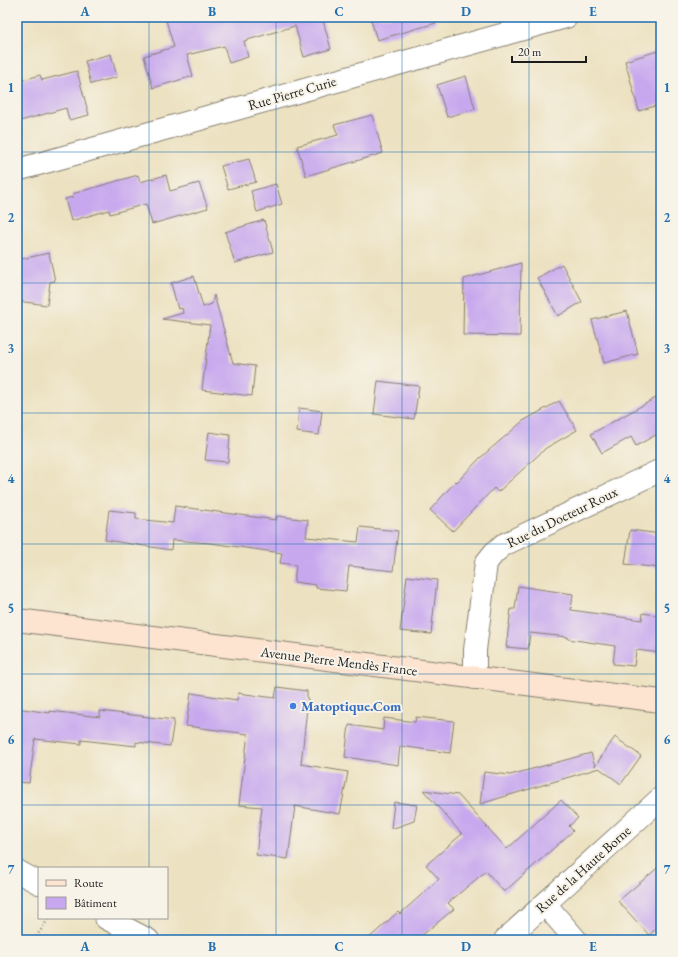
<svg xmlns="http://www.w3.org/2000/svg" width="678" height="957" viewBox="0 0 678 957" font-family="'EB Garamond',serif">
<rect width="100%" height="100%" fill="#f7f3e8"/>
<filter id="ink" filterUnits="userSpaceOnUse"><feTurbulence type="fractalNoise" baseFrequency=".025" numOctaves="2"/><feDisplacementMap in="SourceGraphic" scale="8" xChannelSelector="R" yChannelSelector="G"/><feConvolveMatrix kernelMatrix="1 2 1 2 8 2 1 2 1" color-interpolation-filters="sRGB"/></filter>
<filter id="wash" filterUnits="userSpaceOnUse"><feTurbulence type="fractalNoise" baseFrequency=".012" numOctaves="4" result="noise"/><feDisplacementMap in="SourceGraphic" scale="16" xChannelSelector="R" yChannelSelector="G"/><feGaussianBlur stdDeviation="0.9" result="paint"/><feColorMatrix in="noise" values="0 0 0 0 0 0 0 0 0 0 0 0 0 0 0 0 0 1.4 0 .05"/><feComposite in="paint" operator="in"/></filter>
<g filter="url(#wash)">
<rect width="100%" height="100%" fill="#ece1c0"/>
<g id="blocks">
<g fill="#c7a8ee">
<path d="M 165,17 L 322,17 L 331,49 L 304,57 L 295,26 L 244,41 L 248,57 L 229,63 L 224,46 L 187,55 L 193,76 L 153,88 L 144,56 L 174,47 Z"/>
<path d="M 370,17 L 435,17 L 436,23 L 377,40 Z"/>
<path d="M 661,50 L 661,104 L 639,111 L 625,61 Z"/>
<path d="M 111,54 L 117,77 L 91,84 L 85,61 Z"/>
<path d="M 77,71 L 89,115 L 69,120 L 66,108 L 17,122 L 17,82 L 40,75 L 42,80 Z"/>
<path d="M 466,76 L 475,109 L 447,117 L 437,85 Z"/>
<path d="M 372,115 L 383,153 L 306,176 L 297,146 L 338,135 L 334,125 Z"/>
<path d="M 249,159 L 256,182 L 228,189 L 221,166 Z"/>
<path d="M 138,175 L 140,182 L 166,175 L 170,191 L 199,183 L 208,208 L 152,224 L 146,204 L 110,214 L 109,210 L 71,221 L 65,199 L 73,197 L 72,194 Z"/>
<path d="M 276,184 L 282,204 L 257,212 L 251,191 Z"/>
<path d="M 264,220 L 273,252 L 235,263 L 225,232 Z"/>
<path d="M 49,253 L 55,281 L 50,282 L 47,305 L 17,301 L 17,260 Z"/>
<path d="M 521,263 L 520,336 L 463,335 L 464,279 Z"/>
<path d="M 562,264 L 582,302 L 558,316 L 537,278 Z"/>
<path d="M 194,276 L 203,307 L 212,304 L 214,295 L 233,363 L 255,366 L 252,396 L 202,390 L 210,325 L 162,319 L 183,313 L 182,308 L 178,309 L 171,283 Z"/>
<path d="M 627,311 L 638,354 L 604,363 L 592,320 Z"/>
<path d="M 378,381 L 419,386 L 414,419 L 374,414 Z"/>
<path d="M 661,395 L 661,432 L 636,446 L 631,437 L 602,453 L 591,434 Z"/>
<path d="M 559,401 L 577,430 L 546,448 L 498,492 L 494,488 L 453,531 L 430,510 L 456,481 L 457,482 L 480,458 L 523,421 Z"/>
<path d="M 299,408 L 322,411 L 319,435 L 297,432 Z"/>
<path d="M 209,432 L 230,435 L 228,462 L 205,460 Z"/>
<path d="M 175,506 L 276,520 L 277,516 L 308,520 L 306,537 L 358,542 L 360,527 L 398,531 L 393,571 L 349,566 L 346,591 L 316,588 L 316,585 L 294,582 L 296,565 L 280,563 L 282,553 L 210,543 L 172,540 L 171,550 L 105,540 L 109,510 L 136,513 L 136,519 L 173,523 Z"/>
<path d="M 630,530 L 661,534 L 661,568 L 625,564 Z"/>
<path d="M 407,576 L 437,580 L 431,634 L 400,631 Z"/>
<path d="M 518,586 L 573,594 L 571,610 L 642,620 L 643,613 L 661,616 L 661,653 L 636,650 L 634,666 L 613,664 L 615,646 L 568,639 L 568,637 L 530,633 L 528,649 L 506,647 L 511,609 L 515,609 Z"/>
<path d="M 277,687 L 307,691 L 307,699 L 308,699 L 301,764 L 348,772 L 340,814 L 295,806 L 288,859 L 256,855 L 262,807 L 239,805 L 248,734 L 186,726 L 191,693 L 237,700 L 238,693 L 275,698 Z"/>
<path d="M 17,708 L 50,713 L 50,711 L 100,717 L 100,711 L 174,720 L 170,746 L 136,742 L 136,746 L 81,740 L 81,744 L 35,739 L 29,783 L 17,782 Z"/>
<path d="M 416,717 L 454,721 L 450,753 L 400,746 L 398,765 L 345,757 L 349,725 L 383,730 L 384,718 L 415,722 Z"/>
<path d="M 615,737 L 641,756 L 621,784 L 599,768 L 480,804 L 484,772 L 510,775 L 591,753 L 595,766 Z"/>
<path d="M 423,790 L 458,795 L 507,849 L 561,800 L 578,818 L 569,826 L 573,831 L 504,892 L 486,871 L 448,903 L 454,909 L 416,940 L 367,940 L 398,912 L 400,914 L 439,879 L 426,865 L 462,834 Z"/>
<path d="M 394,802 L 417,805 L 414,821 L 391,829 Z"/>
<path d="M 661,865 L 661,925 L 649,935 L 618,901 Z"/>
</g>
</g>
</g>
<g filter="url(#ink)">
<use href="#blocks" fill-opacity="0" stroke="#847e6e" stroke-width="1"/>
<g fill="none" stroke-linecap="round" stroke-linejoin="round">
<defs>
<g id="minor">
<path d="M 17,170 L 566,17"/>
<path d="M 475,678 L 475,650 L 486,563 L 494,553 L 503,545 L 661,470"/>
<path d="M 17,871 L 39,883"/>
<path d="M 545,904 L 576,940"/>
<path d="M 106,918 L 148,940"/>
<path d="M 505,940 L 661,798"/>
</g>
<path id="secondary" d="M 17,620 L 661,701"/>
</defs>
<use href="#minor" stroke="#847e6e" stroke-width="24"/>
<use href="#secondary" stroke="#847e6e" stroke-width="24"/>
<path stroke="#847e6e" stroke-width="2.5" stroke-dasharray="1 3" stroke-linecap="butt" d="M 34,940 L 49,918"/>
<use href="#minor" stroke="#fff" stroke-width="22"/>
<use href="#secondary" stroke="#fde4d1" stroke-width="22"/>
</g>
</g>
<path fill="none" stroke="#1f6fb2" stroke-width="1" stroke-opacity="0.55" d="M 149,17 L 149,868M 276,17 L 276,940M 402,17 L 402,940M 529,17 L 529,940M 17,152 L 661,152M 17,283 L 661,283M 17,413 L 661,413M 17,544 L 661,544M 17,674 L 661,674M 17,805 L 661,805M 149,918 L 149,940"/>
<circle fill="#3f7fe0" stroke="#f7f3e8" stroke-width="1.5" cx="293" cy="706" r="4"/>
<g text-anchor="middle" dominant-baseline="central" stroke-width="4" stroke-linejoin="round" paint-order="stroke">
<g font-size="14" fill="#1c1c1c" stroke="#f7f3e8">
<text transform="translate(292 93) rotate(-16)">Rue Pierre Curie</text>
<text transform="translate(562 517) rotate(-26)">Rue du Docteur Roux</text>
<text transform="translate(339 661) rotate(7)">Avenue Pierre Mendès France</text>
<text transform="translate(583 869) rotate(-42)">Rue de la Haute Borne</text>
</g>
<g font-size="14" font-weight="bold" fill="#366cbe" stroke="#f7f3e8" text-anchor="start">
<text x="301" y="706">Matoptique.Com</text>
</g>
</g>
<rect width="678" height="957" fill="none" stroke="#f7f3e8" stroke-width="44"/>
<rect x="38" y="867" width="130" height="52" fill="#f7f3e8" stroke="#9f9d96"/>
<rect x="46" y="880" width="20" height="6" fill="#fde4d1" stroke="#9f9d96"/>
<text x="74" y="887" font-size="12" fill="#1c1c1c">Route</text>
<rect x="46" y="897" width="20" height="12" fill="#c7a8ee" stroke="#9f9d96"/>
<text x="74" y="907" font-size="12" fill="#1c1c1c">Bâtiment</text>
<path d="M512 56v6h74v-6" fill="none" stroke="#1c1c1c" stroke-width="2"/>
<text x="518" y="56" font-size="12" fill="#1c1c1c" stroke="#f7f3e8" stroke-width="3" paint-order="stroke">20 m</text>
<rect x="22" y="22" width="634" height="913" fill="none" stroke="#1f6fb2" stroke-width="1.5"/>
<g font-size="13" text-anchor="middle" font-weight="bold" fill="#1f6fb2">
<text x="85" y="16">A</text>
<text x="212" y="16">B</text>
<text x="339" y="16">C</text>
<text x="466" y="16">D</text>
<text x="593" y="16">E</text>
<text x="11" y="92">1</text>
<text x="667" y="92">1</text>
<text x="11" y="222">2</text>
<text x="667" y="222">2</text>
<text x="11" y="353">3</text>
<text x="667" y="353">3</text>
<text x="11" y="483">4</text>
<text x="667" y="483">4</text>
<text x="11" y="613">5</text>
<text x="667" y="613">5</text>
<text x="11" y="744">6</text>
<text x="667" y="744">6</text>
<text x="11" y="874">7</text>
<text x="667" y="874">7</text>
<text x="85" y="951">A</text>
<text x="212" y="951">B</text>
<text x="339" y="951">C</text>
<text x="466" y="951">D</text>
<text x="593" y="951">E</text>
</g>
</svg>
